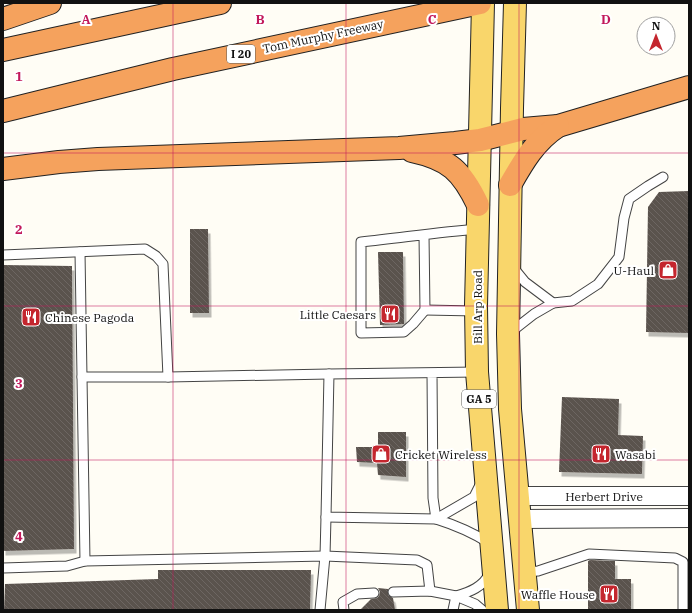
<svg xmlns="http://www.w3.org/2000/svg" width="692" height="613" viewBox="0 0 692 613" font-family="'IBM Plex Serif',serif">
<defs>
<pattern id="building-back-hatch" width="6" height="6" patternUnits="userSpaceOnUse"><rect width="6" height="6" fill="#5a524d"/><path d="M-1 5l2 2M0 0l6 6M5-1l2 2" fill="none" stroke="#6d6662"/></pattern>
<filter id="shadow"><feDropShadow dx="2.5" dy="4.5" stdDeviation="0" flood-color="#0004"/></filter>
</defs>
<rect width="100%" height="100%" fill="#fffdf5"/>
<g fill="url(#building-back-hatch)" filter="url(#shadow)">
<path d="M 689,191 L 689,333 L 646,332 L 648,207 L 659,192 Z"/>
<path d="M 190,229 L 208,229 L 209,313 L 190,313 Z"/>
<path d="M 378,252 L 403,252 L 404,324 L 380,325 Z"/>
<path d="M 3,265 L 72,266 L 74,549 L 3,551 Z"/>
<path d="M 562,397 L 619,399 L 618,435 L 643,436 L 642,474 L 559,472 Z"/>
<path d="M 378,432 L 406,432 L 406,477 L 378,475 L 377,463 L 357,462 L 356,447 L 378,447 Z"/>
<path d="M 590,560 L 615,561 L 615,579 L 631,579 L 631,610 L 588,610 L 588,561 Z"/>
<path d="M 158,570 L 311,570 L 310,610 L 4,610 L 5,584 L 158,579 Z"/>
<path d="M 378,588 L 388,589 L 388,595 L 393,598 L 395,610 L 360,610 L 371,599 L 377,598 L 379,596 L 380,592 Z"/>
</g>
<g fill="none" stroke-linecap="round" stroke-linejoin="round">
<defs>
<g id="lane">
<path d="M 424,235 L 425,310 L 413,324 L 404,332 L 361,333 L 361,242 C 400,238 439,232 478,229"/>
<path d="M 80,252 L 82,377"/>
<path d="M 3,255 L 145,249 L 156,256 L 163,264 L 168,377 L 329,374"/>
<path d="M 553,303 L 572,301 L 598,284 L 619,257 L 624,218 L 629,199 L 648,186 L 663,177"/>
<path d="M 425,310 L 476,311"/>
<path d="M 511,332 L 534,314 L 553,303 L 525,282 L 512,266"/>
<path d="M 432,373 L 433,498 L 436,519 L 326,517 L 329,374 L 477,372"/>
<path d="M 481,483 L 474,497 L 436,519 C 455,525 472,532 489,543"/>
<path d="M 326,517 L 325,556 L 417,560 L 427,565 L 430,591"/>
<path d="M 85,561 L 82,377 L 168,377"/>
<path d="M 3,568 L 67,566 L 85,561 L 325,556 L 320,610"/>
<path d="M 525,572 L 538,571 L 589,554 L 675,558 L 683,562 L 683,610"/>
<path d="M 393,592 L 430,591 L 456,596 L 453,610"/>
<path d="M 344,610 L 343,602 L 357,594 L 374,593"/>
<path d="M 482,610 L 475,604 L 456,596 C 470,592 483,587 490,573"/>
</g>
<g id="street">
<path d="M 518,496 L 689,496"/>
<path d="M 520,519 L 689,518"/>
</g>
<g id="primary">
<path d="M 483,3 L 476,306 L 477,372 L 497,610"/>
<path d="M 515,3 L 512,108 L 508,334 L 510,409 L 528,610"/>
</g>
<g id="highway">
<path d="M 3,19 L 50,3"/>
<path d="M 3,50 L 220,3"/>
<path d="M 3,111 L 173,69 L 480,3"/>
<path d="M 412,151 C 449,159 462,171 478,205"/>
<path d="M 3,169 L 59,162 L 98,159 L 399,148 L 455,143 L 480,140 L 523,129 L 558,126 L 689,87"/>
<path d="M 510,185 C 523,162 535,141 558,126"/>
</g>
</defs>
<use href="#lane" stroke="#444" stroke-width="11"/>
<use href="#street" stroke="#444" stroke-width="20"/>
<use href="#primary" stroke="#222" stroke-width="24"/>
<use href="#highway" stroke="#222" stroke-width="24"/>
<use href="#lane" stroke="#fff" stroke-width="9"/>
<use href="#street" stroke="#fff" stroke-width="18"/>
<use href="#primary" stroke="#f9d66b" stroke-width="22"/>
<use href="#highway" stroke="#f5a25d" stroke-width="22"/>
</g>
<path fill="none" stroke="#c2185b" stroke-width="1" stroke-opacity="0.55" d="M 173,3 L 173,610M 346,3 L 346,610M 519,3 L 519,610M 3,153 L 689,153M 3,306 L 689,306M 3,460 L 689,460"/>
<defs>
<symbol id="shop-square" viewBox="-11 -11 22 22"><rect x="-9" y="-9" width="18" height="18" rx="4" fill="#c4262e" stroke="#fff"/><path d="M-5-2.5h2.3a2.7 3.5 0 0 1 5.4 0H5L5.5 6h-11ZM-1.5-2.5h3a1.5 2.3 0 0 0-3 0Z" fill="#fff"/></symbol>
<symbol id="restaurant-square" viewBox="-11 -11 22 22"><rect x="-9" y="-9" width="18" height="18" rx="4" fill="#c4262e" stroke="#fff"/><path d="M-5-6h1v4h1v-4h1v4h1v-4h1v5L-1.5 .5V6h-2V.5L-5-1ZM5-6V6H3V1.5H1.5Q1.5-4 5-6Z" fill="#fff"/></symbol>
</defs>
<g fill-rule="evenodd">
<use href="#shop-square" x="657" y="259" width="22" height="22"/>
<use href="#restaurant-square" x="379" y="303" width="22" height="22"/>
<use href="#restaurant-square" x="20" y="306" width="22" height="22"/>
<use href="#shop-square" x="370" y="443" width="22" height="22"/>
<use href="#restaurant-square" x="590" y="443" width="22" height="22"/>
<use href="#restaurant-square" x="598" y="583" width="22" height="22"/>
</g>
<g text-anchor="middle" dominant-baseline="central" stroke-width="4" stroke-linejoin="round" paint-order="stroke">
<g fill="#fff" stroke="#585858" stroke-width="1">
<rect x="227" y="45" width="28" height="18" rx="3"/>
<rect x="462" y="390" width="34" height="18" rx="3"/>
</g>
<g font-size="11" font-weight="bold" fill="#111">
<text x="241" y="54">I 20</text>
<text x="479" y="399">GA 5</text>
</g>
<g font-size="12" fill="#111" stroke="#fff">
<text transform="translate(323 36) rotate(-12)">Tom Murphy Freeway</text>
<text transform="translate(477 307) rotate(-90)">Bill Arp Road</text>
<text x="604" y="496">Herbert Drive</text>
</g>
<g font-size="12" fill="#111" stroke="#fff" text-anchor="end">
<text x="654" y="270">U-Haul</text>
<text x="376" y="314">Little Caesars</text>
<text x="45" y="317" text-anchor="start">Chinese Pagoda</text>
<text x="395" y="454" text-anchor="start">Cricket Wireless</text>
<text x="615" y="454" text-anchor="start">Wasabi</text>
<text x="595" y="594">Waffle House</text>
</g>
</g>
<g font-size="13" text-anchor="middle" font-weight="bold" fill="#c2185b" stroke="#fff" stroke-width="4" stroke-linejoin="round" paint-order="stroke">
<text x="86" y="24">A</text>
<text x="260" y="24">B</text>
<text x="432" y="24">C</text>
<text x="606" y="24">D</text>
<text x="19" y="81">1</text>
<text x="19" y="234">2</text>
<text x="19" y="388">3</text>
<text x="19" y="541">4</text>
</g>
<rect width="692" height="613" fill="none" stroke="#111111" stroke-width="8"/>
<g transform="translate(656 36)"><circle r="19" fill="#ffffff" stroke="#a0a0a0"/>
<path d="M0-3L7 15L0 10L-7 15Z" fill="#c4262e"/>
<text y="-6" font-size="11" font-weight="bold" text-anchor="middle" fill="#111111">N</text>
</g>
</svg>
